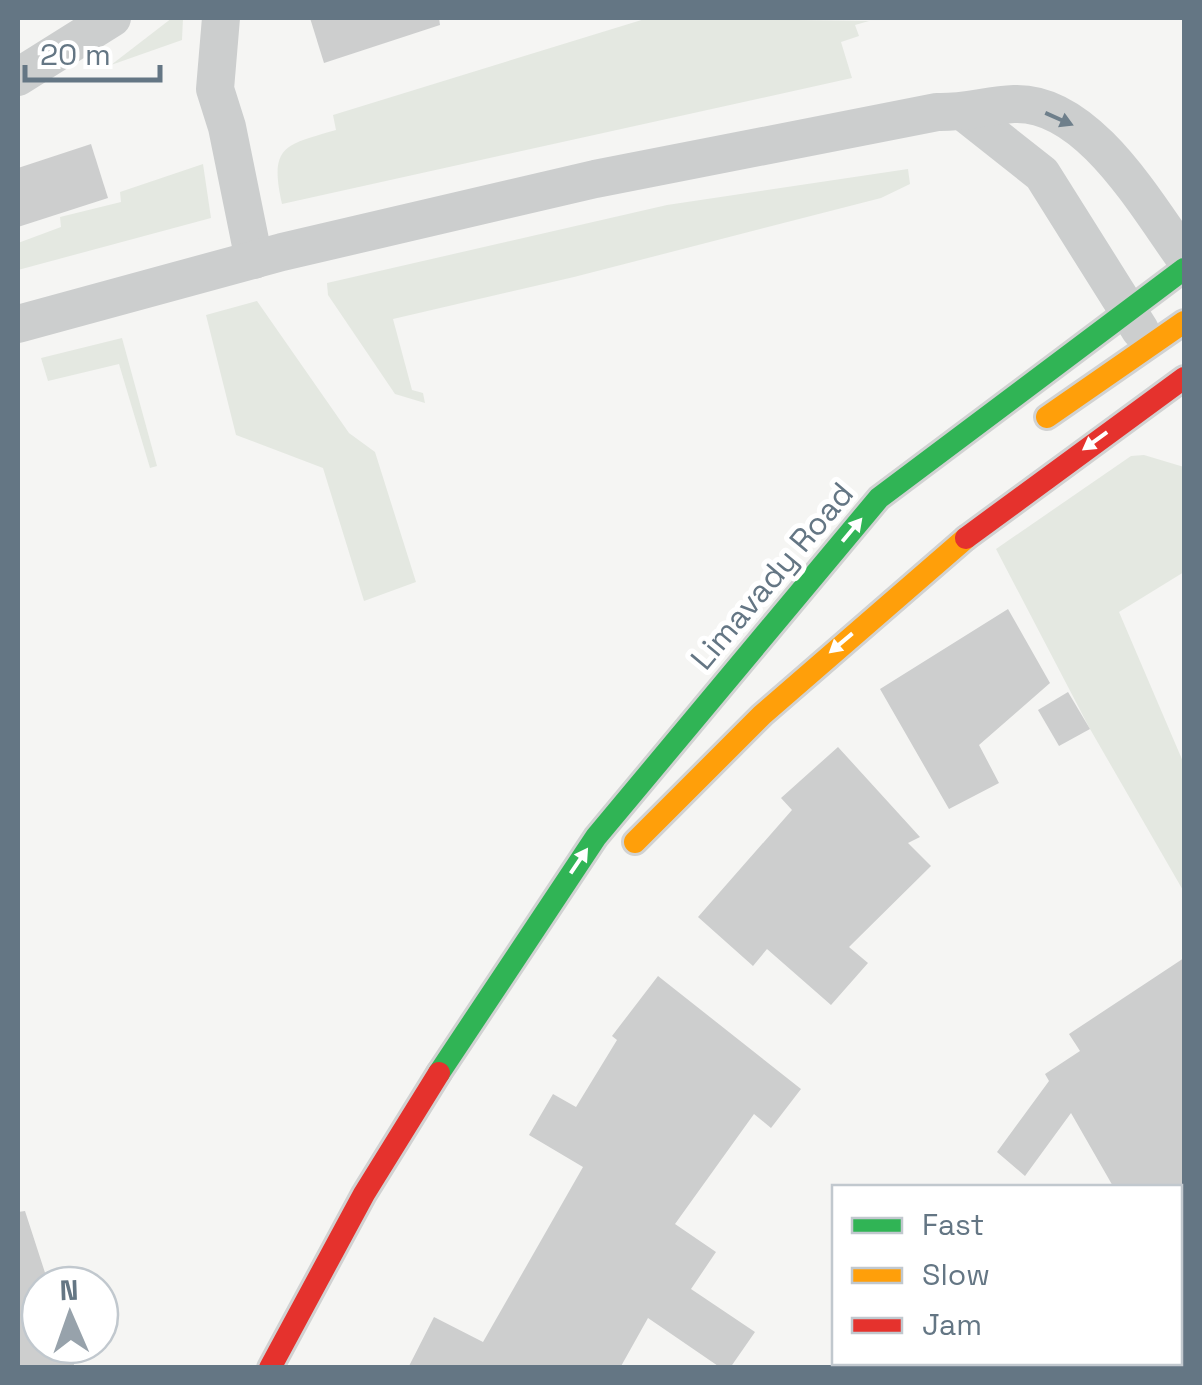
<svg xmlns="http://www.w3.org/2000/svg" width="1202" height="1385" viewBox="0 0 1202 1385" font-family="'Space Grotesk',sans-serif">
<rect width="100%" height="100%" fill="#f5f5f3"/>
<g fill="#e4e8e1">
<path d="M 172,18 L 183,18 L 182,40 L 111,65 Z"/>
<path d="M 648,18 L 869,21 L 855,25 L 859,36 L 841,42 L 852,78 L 282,204 C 269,146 284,145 336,130 L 333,115 Z"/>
<path d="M 203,164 L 211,218 L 18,270 L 18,243 L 61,227 L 60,217 L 121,202 L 120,192 Z"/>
<path d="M 908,169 L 910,184 L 881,198 L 574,277 L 393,319 L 412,390 L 423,393 L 425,403 L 395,394 L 328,295 L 327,283 L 667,205 Z"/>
<path d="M 257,301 L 349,433 L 375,452 L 416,582 L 364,601 L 323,468 L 236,435 L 206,315 Z"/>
<path d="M 122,338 L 157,466 L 150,468 L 119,364 L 48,381 L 41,358 Z"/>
<path d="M 1144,455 L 1184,467 L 1184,572 L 1119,612 L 1184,764 L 1184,892 L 1090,729 L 996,549 L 1131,456 Z"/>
</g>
<g fill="#cdcece">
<path d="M 310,18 L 439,18 L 440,25 L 324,63 Z"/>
<path d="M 91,144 L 108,198 L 18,227 L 18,168 Z"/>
<path d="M 1008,609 L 1050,683 L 979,745 L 999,783 L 949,809 L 880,689 Z"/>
<path d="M 1068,692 L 1090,729 L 1059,746 L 1038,710 Z"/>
<path d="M 838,747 L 920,837 L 908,843 L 931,866 L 849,947 L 868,963 L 831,1005 L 767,949 L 753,966 L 698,917 L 792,810 L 781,798 Z"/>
<path d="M 1184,958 L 1184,1188 L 1114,1188 L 1071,1113 L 1025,1176 L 997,1152 L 1049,1081 L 1045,1074 L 1080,1051 L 1069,1034 Z"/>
<path d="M 658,976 L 801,1089 L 771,1128 L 754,1114 L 675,1224 L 716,1252 L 691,1289 L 755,1332 L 730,1368 L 721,1368 L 648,1318 L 620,1368 L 408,1368 L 434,1317 L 483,1342 L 583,1167 L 529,1135 L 553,1094 L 576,1107 L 617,1040 L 612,1036 Z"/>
<path d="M 25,1211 L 49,1285 L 40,1285 L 40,1345 L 68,1345 L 75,1368 L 18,1368 L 18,1212 Z"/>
</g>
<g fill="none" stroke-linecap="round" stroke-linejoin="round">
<defs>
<path id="fast" d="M 439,1073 L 596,837 L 879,498 L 1184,269"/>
<g id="slow">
<path d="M 1047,417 L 1184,322"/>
<path d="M 635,842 L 762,715 L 966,538"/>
</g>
<g id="jam">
<path d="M 966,538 L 1184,378"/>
<path d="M 270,1368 L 364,1194 L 439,1073"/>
</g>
</defs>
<use href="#fast" stroke="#d1d2d2" stroke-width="28"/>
<use href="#slow" stroke="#d1d2d2" stroke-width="28"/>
<use href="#jam" stroke="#d1d2d2" stroke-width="28"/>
<g stroke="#cccece" stroke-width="38">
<path d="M 221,18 L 215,89 L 227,127 L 254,260"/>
<path d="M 18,77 L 112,18"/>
<path d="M 965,113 L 1042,174 L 1140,330"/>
<path d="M 18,324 L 282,252 L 595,179 L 937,112 C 964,113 988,105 1014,104 C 1088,101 1146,205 1184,257"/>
<path d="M 933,1368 L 937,1362"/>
</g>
<use href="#fast" stroke="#30b455" stroke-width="22"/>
<use href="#slow" stroke="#ff9f0a" stroke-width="22"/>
<use href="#jam" stroke="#e5322d" stroke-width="22"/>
</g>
<defs><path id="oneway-solid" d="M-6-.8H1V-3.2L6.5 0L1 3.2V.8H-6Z" transform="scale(2.5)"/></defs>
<use fill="#6e7f8b" href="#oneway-solid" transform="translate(1059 119) rotate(24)"/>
<g fill="#fff">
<use href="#oneway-solid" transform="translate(1095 441) rotate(144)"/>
<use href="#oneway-solid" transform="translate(852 530) rotate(-50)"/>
<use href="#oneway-solid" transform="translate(841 643) rotate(140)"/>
<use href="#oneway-solid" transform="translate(579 861) rotate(-56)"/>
</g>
<g text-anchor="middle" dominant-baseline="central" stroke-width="10" stroke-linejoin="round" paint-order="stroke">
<g font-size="32" fill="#647684" stroke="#fff">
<text transform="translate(772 576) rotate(-50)">Limavady Road</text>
</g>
</g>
<rect width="1202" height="1385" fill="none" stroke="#647684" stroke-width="40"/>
<rect x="832" y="1185" width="350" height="180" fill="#ffffff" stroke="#c1c8ce" stroke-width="2.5"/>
<rect x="852" y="1218" width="50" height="15" fill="#30b455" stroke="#c1c8ce" stroke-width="2.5"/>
<text x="922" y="1235" font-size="30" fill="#647684">Fast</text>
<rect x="852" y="1268" width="50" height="15" fill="#ff9f0a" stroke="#c1c8ce" stroke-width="2.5"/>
<text x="922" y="1285" font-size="30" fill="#647684">Slow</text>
<rect x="852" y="1318" width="50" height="15" fill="#e5322d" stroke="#c1c8ce" stroke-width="2.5"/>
<text x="922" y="1335" font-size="30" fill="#647684">Jam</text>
<g transform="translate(70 1315) rotate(358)"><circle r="48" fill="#ffffff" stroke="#c1c8ce" stroke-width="2.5"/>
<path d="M0-8L18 38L0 25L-18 38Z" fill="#97a2ab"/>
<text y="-15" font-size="28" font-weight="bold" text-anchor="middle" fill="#647684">N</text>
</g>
<path d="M25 65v15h135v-15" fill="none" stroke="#647684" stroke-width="5"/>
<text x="40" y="65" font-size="30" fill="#647684" stroke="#ffffff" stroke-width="8" paint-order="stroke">20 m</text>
</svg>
